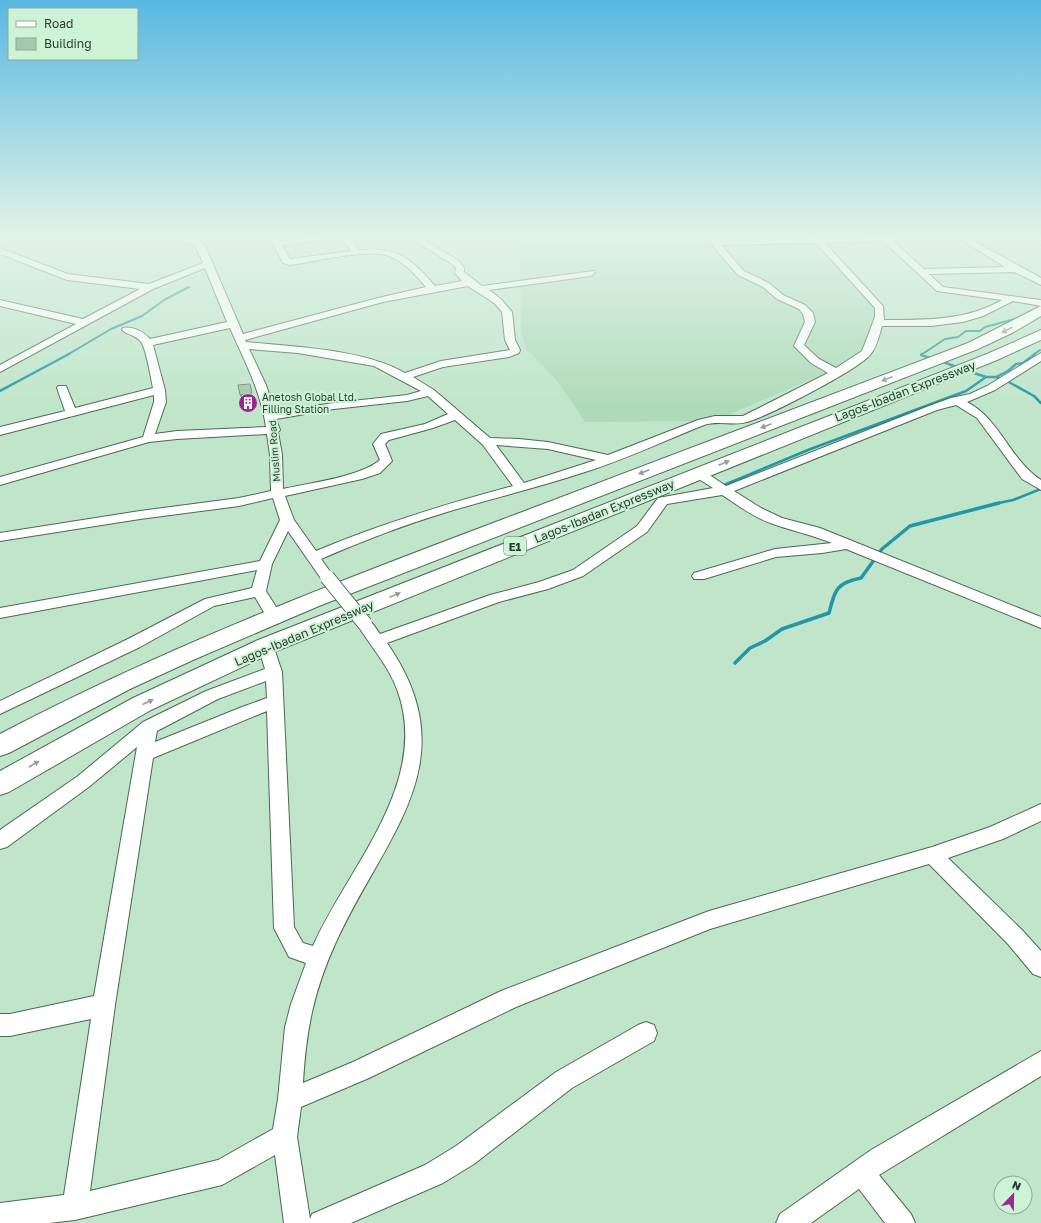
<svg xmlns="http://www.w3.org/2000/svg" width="1041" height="1223" viewBox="0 0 1041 1223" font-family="'Golos Text',sans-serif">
<rect width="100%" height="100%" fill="#c0e5ca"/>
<path fill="#aedaba" d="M 520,236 L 721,236 L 728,244 L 815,242 L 881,312 L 861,358 L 714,421 L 585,422 L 558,382 L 526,349 L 521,332 Z"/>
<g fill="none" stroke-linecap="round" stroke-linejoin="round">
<g stroke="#2397a6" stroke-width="2">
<path d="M 67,355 L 111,329 L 142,316 L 164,300 L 189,287"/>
<path d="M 921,355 L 945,339 L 958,337 L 966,331 L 980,331 L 985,327 L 1015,319 L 1041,306"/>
<path d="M 1033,355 L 1040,350"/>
</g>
<g stroke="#2397a6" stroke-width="2.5">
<path d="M 922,354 L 921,355 L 933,359"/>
<path d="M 941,361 L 959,368"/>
<path d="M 965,370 L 986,377 L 996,377 L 1007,381 L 1034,396 L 1041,403"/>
<path d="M 996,377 L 1008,371 L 1016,364 L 1023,363 L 1035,354"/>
<path d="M 0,391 L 69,354"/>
<path d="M 724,485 L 808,450 L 966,391 L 986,377"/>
<path d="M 994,504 L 1013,500 L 1041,489"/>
</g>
<path stroke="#2397a6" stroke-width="3.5" d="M 735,663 L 750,648 L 765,641 L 782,629 L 829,613 C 835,590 836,583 861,578 L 882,549 L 910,526 L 999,503"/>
<defs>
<g id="minor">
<path d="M 159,236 L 176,236 L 201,241 L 206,248 L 243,334 L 378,298 L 426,287 C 416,276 406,263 391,257 C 370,247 315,262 290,265 L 283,263 L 269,236 L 277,236 L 280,241 L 313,236 L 333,236 L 329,238 L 282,246 L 290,259 L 351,251 L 340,236 L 348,236 L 359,250 C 399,247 409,257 435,286 L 462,281 L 455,273 L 456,268 L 452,264 L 407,236 L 417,236 L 458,260 L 464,268 L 464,272 L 482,286 L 594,271 L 595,273 L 591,276 L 489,290 L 501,299 L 512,312 L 515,340 L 520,350 L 519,353 L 509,357 L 443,367 L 413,377 L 434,390 L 490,438 L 519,439 L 548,442 L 608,455 L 698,420 L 715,416 L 743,416 L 828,373 L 811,363 L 794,346 L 805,322 L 803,314 L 799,309 L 777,299 L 763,287 L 738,275 L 711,244 L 711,240 L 806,238 L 804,236 L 814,236 L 817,238 L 942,236 L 938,238 L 892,240 L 924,269 L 1005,267 L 955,236 L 965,236 L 1041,278 L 1041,285 L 1014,272 L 929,274 L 943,287 L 1041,300 L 1041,306 L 1013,301 L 983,316 L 963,322 L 931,326 L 882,326 C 879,336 877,347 870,355 C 857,370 769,416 747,422 C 733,426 718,420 704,425 C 664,441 626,459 585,472 C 540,487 493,498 447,512 C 404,525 362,541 321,559 L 334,577 L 332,580 L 322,580 L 288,531 L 272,564 L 266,591 L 281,615 L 278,619 L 273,620 L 268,619 L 255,597 L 214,606 L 140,647 L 0,714 L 0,701 L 128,639 L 205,599 L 252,588 L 257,570 L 0,618 L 0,608 L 260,561 L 280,520 L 273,498 L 239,506 L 140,519 L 0,541 L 0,533 L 140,511 L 239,498 L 271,491 L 270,455 L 267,434 L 177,439 L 149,442 L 0,485 L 0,477 L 143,437 L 154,402 L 154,395 L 0,435 L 0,427 L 65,411 L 57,388 L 58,386 L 66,386 L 75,408 L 153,388 C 151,378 146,348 141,342 C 136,335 127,335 122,330 L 123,328 C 133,326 144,332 150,339 L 227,322 L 205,268 L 153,289 L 0,372 L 0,365 L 76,324 L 0,306 L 0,300 L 83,319 L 140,289 L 67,280 L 0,254 L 0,248 L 68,274 L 149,284 L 203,263 L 195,245 ZM 883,241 L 937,291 L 1002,300 C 965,321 926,320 884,320 L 883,306 L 825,243 ZM 814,243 L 820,247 L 875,308 L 875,317 L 862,351 L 836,368 L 819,359 L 804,345 L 815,322 L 813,313 L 805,305 L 783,295 L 769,283 L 744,271 L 721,245 ZM 468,286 L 494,303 L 502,312 L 505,340 L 510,350 L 441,361 L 405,373 C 364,349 294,347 246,342 L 245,340 L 383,302 ZM 230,328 C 244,360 261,391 266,427 L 177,431 L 155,434 L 166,402 L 165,390 L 153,345 ZM 249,349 L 298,353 L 374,366 L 421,391 L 407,395 L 334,403 L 275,412 L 266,385 ZM 428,396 L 448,414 L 425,424 L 381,434 L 373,444 L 380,460 C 360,477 309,483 283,489 L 282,455 L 278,432 L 280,430 L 276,419 L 334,409 L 407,401 ZM 455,420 L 483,445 L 513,486 C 446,504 380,524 316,551 L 294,520 L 285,496 L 362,479 L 380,473 L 392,461 L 385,444 L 389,440 L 433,428 ZM 496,445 L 548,449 L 596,460 L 524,483 Z"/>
<path d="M 1033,236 L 1041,236 L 1041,240 Z"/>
<path d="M 1041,353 L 1041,361 L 995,390 L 967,402 C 1000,419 1010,460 1041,480 L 1041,490 L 1022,479 L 977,418 L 956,405 L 937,410 L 734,491 L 761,508 L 782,518 L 820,528 L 1041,617 L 1041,628 L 846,549 L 822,553 L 776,557 L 704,579 L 694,579 L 692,576 L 694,573 L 775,549 L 832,543 C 812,535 793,531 773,524 C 754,518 738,505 722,495 L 667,504 L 647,532 L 583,576 L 548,589 L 499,602 L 387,643 C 470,762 384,836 336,942 C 314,990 306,1030 303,1083 L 353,1062 L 501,991 L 709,911 L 932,847 L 990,827 L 1041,804 L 1041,821 L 1003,839 L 948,858 L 1022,930 L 1041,951 L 1041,977 L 1033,974 L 1008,944 L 929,864 L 710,929 L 516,1007 L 369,1078 L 301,1107 L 297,1137 L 310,1219 L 312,1214 L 425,1165 L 456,1146 L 556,1072 L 638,1025 L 646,1022 L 654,1025 L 657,1033 L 654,1041 L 572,1088 L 474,1164 L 443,1183 L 351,1223 L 284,1223 L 275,1155 L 222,1185 L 75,1220 L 49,1223 L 0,1223 L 0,1203 L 64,1195 L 91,1019 L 10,1036 L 0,1036 L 0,1014 L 10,1014 L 94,996 L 137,747 L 90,786 L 7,847 L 0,849 L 0,830 L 78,776 L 143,722 L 206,691 L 265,669 L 258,646 L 260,642 L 266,641 L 272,642 L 282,672 L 294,927 L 303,943 L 313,946 C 348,867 430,784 398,692 C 389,666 371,647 357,624 L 360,620 C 371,617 374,626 380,634 L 490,595 L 539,582 L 573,570 L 637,526 L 658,498 L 713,488 L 694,476 L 692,473 L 694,470 L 702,470 L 726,486 L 929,406 L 951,398 L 970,394 L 987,386 ZM 266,681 L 267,698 L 242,707 L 155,742 L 157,731 L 218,699 ZM 267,711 L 274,928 L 289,957 L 306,963 L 291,1004 L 285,1027 L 278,1099 L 273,1129 L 218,1160 L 90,1191 L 115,1005 L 153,758 Z"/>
<path d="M 1041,1051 L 1041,1076 L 879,1175 L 911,1214 L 915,1223 L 885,1223 L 859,1189 L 811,1223 L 776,1223 L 780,1214 L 871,1150 Z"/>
</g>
<g id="highway">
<path d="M 1041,306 L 1041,316 L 1012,333 L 978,349 L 319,606 L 193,660 L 130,689 L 9,753 L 0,756 L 0,734 C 161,649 331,584 501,520 C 657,461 812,402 968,343 Z"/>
<path d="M 1041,330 L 1041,340 L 997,360 L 274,652 L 151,710 L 9,792 L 0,795 L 0,771 L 133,698 L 258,640 L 987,354 Z"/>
</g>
</defs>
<use href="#minor" stroke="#496a52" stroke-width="2"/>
<use href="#highway" stroke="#496a52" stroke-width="2"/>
<use href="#minor" fill="#fff" fill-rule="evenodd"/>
<use href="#highway" fill="#fff" fill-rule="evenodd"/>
<defs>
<path id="minor-bridge" d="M 327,577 L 365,624"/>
</defs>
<use href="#minor-bridge" stroke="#496a52" stroke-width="16" stroke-linecap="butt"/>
<use href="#minor-bridge" stroke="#fff" stroke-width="14"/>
</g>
<path fill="#738c79" d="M 252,393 L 255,407 L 244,409 L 240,395 Z"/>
<path fill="#a4c8ad" stroke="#738c79" d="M 250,384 L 252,393 L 240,395 L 238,385 Z"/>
<defs><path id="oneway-solid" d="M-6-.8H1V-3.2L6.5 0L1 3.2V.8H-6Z"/></defs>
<g fill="#969d98">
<use href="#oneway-solid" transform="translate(1007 330) rotate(153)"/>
<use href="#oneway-solid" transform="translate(887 379) rotate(159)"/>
<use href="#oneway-solid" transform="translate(766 426) rotate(159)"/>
<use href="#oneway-solid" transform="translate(724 463) rotate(-22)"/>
<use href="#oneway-solid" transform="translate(644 472) rotate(159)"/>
<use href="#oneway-solid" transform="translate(395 595) rotate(-22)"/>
<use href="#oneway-solid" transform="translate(148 702) rotate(-25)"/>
<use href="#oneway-solid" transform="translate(34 764) rotate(-30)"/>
</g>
<linearGradient id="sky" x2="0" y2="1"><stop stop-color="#57b8e2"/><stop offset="0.58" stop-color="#e3f3e7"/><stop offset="1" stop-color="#e3f3e7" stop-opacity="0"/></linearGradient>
<rect width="1041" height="407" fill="url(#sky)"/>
<defs>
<symbol id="building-disc" viewBox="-11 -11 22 22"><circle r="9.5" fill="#972a8b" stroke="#cdf3d7"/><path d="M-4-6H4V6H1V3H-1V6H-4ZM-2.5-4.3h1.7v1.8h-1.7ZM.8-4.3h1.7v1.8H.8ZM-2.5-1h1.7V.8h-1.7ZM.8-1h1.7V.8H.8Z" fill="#fff"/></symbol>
</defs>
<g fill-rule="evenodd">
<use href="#building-disc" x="237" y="392" width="22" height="22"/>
</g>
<g text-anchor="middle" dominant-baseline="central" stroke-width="4" stroke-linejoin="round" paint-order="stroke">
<g font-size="10" fill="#2c3b30" stroke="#cdf3d7" text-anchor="start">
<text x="262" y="397">Anetosh Global Ltd.<tspan x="262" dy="12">Filling Station</tspan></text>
</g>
<g font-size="10" fill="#2c3b30" stroke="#cdf3d7">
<text transform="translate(274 451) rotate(-94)">Muslim Road</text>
</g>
<rect fill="#cdf3d7" stroke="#5c7262" stroke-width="1" x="504" y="537" width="22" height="18" rx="3"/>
<g font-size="11" font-weight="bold" fill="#2c3b30">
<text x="515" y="546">E1</text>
</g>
<g font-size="12" fill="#2c3b30" stroke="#cdf3d7">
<text transform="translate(905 391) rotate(-21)">Lagos-Ibadan Expressway</text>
<text transform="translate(604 511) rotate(-22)">Lagos-Ibadan Expressway</text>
<text transform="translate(304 633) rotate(-23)">Lagos-Ibadan Expressway</text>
</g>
</g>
<rect x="8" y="8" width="130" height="52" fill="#cdf3d7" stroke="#8da994"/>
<rect x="16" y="21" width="20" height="6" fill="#ffffff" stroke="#8da994"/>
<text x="44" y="28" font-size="12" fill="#2c3b30">Road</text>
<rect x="16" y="38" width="20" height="12" fill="#a4c8ad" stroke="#8da994"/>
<text x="44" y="48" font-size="12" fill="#2c3b30">Building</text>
<g transform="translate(1013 1195) rotate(22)"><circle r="19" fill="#cdf3d7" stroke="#8da994"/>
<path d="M0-3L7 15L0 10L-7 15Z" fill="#972a8b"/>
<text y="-6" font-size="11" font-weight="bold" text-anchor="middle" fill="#2c3b30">N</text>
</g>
</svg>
